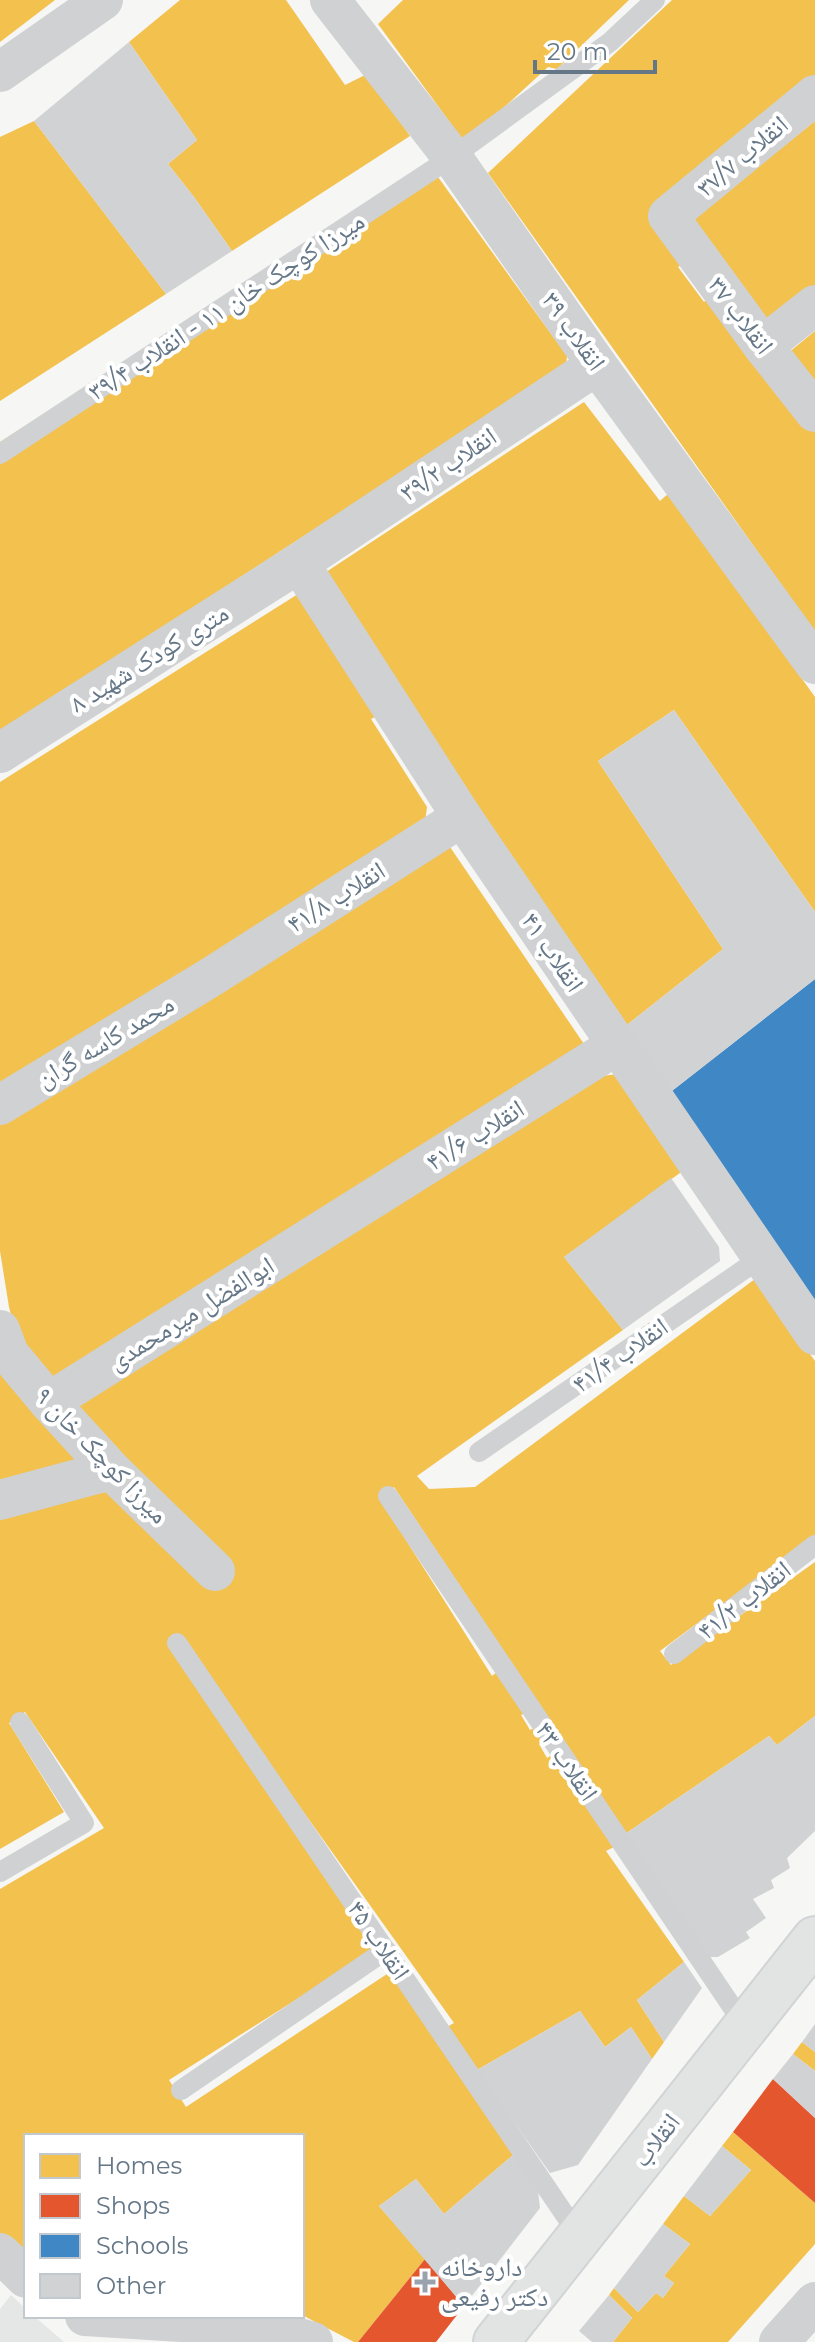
<svg xmlns="http://www.w3.org/2000/svg" width="815" height="2342" viewBox="0 0 815 2342" font-family="Montserrat,'Noto Naskh Arabic',sans-serif">
<rect width="100%" height="100%" fill="#f6f6f5"/>
<path fill="#e5e6e6" d="M 11,2295 L 26,2309 L 26,2316 L 34,2316 L 64,2342 L 0,2342 L 0,2309 Z"/>
<g fill="#f2c14e">
<path d="M 0,0 L 55,0 L 0,42 Z"/>
<path d="M 180,0 L 286,0 L 345,85 L 367,74 L 410,136 L 232,251 L 194,197 L 168,164 L 197,140 L 129,42 Z"/>
<path d="M 403,0 L 629,0 L 557,69 L 548,67 L 465,143 L 378,24 Z"/>
<path d="M 672,0 L 815,0 L 815,92 L 657,216 L 690,259 L 678,267 L 704,302 L 712,295 L 815,430 L 815,632 L 488,173 Z"/>
<path d="M 34,121 L 166,294 L 0,401 L 0,137 Z"/>
<path d="M 815,121 L 815,291 L 769,327 L 691,221 Z"/>
<path d="M 430,166 L 567,356 L 566,366 L 0,733 L 0,442 Z"/>
<path d="M 815,331 L 815,386 L 788,353 Z"/>
<path d="M 584,402 L 660,501 L 669,493 L 815,697 L 815,912 L 674,710 L 598,761 L 723,949 L 623,1028 L 320,576 Z"/>
<path d="M 306,589 L 389,710 L 371,719 L 427,807 L 425,822 L 0,1085 L 0,782 Z"/>
<path d="M 450,847 L 586,1047 L 48,1384 L 21,1355 L 9,1307 L 0,1251 L 0,1125 Z"/>
<path d="M 619,1074 L 684,1170 L 564,1257 L 623,1330 L 417,1476 L 429,1489 L 475,1487 L 755,1279 L 815,1361 L 815,1535 L 660,1651 L 671,1665 L 815,1562 L 815,1716 L 777,1745 L 769,1736 L 625,1834 L 394,1487 L 380,1499 L 492,1676 L 497,1672 L 525,1713 L 521,1715 L 530,1730 L 536,1727 L 544,1741 L 539,1744 L 547,1758 L 553,1754 L 616,1846 L 606,1851 L 684,1962 L 637,2000 L 664,2042 L 652,2059 L 631,2027 L 605,2047 L 580,2011 L 477,2070 L 447,2027 L 454,2023 L 178,1636 L 167,1642 L 376,1949 L 169,2080 L 186,2107 L 390,1972 L 513,2155 L 444,2214 L 416,2179 L 379,2206 L 425,2259 L 358,2342 L 354,2342 L 302,2315 L 302,2136 L 26,2136 L 26,2260 L 0,2237 L 0,1889 L 104,1828 L 25,1712 L 9,1723 L 64,1812 L 0,1849 L 0,1515 L 115,1490 L 70,1405 L 601,1076 Z"/>
<path d="M 0,1372 L 81,1459 L 0,1485 Z"/>
<path d="M 802,2042 L 815,2052 L 815,2071 L 793,2054 Z"/>
<path d="M 733,2132 L 815,2203 L 815,2244 L 728,2342 L 613,2342 L 632,2318 L 609,2295 L 614,2288 L 638,2312 L 656,2293 L 663,2298 L 674,2283 L 664,2276 L 690,2244 L 663,2224 L 684,2196 L 710,2216 L 751,2170 L 722,2146 Z"/>
</g>
<g fill="#e4572e">
<path d="M 773,2079 L 815,2118 L 815,2203 L 733,2132 Z"/>
<path d="M 425,2259 L 464,2306 L 436,2342 L 358,2342 Z"/>
</g>
<path fill="#3f88c5" d="M 815,979 L 815,1308 L 668,1094 Z"/>
<g fill="#d1d2d3">
<path d="M 129,42 L 197,140 L 168,164 L 194,197 L 232,251 L 166,294 L 34,121 Z"/>
<path d="M 674,710 L 815,912 L 815,979 L 668,1094 L 623,1028 L 723,949 L 598,761 Z"/>
<path d="M 671,1178 L 719,1247 L 720,1261 L 623,1330 L 564,1257 Z"/>
<path d="M 815,1716 L 815,1831 L 787,1858 L 790,1868 L 771,1880 L 774,1888 L 753,1899 L 766,1918 L 746,1932 L 750,1938 L 718,1957 L 707,1957 L 625,1834 L 769,1736 L 777,1745 Z"/>
<path d="M 684,1962 L 702,1988 L 664,2042 L 637,2000 Z"/>
<path d="M 580,2011 L 605,2047 L 631,2027 L 652,2059 L 578,2165 L 550,2173 L 477,2070 Z"/>
<path d="M 815,2024 L 815,2052 L 802,2042 Z"/>
<path d="M 793,2054 L 815,2071 L 815,2118 L 773,2079 Z"/>
<path d="M 722,2146 L 751,2170 L 710,2216 L 684,2196 Z"/>
<path d="M 513,2155 L 538,2191 L 540,2208 L 464,2306 L 379,2206 L 416,2179 L 444,2214 Z"/>
<path d="M 663,2224 L 690,2244 L 664,2276 L 674,2283 L 663,2298 L 656,2293 L 638,2312 L 614,2288 Z"/>
<path d="M 609,2295 L 632,2318 L 613,2342 L 592,2342 L 579,2331 Z"/>
</g>
<g fill="none" stroke-linecap="round" stroke-linejoin="round">
<defs>
<path id="secondary" d="M 496,2342 L 815,1939"/>
</defs>
<use href="#secondary" stroke="#d1d3d5" stroke-width="48"/>
<g stroke="#d0d1d2" stroke-width="20">
<path d="M 0,454 L 452,157 L 610,42 L 655,0"/>
<path d="M 479,1452 L 762,1257"/>
<path d="M 388,1496 L 745,2026"/>
<path d="M 177,1643 L 580,2237"/>
<path d="M 674,1654 L 815,1545"/>
<path d="M 0,1872 L 84,1823 L 20,1722"/>
<path d="M 181,2090 L 386,1950"/>
</g>
<g stroke="#d0d1d2" stroke-width="40">
<path d="M 330,0 L 452,157 L 597,365 L 815,664"/>
<path d="M 0,72 L 103,0"/>
<path d="M 815,95 L 668,216 L 763,346 L 815,412"/>
<path d="M 763,346 L 815,305"/>
<path d="M 299,563 L 462,817 L 815,1335"/>
<path d="M 0,753 L 299,563 L 597,365"/>
<path d="M 0,1105 L 211,977 L 462,817"/>
<path d="M 0,1330 L 9,1354 L 49,1402 L 111,1470 L 215,1571"/>
<path d="M 49,1402 L 617,1045"/>
<path d="M 0,1500 L 111,1470"/>
<path d="M 0,2253 L 26,2278"/>
<path d="M 85,2316 L 261,2327 L 313,2342"/>
<path d="M 779,2342 L 815,2302"/>
</g>
<use href="#secondary" stroke="#e2e3e3" stroke-width="44"/>
</g>
<path fill="#98a3ae" stroke="#fff" stroke-width="3" d="M421 2270h8v8h8v8h-8v8h-8v-8h-8v-8h8z"/>
<g text-anchor="middle" dominant-baseline="central" stroke-width="8" stroke-linejoin="round" paint-order="stroke">
<g font-size="26" fill="#657787" stroke="#fff">
<text transform="translate(742 156) rotate(-40)">انقلاب ۳۷/۷</text>
<text transform="translate(226 306) rotate(-33)">میرزا کوچک خان ۱۱ - انقلاب ۳۹/۴</text>
<text transform="translate(741 315) rotate(53)">انقلاب ۳۷</text>
<text transform="translate(574 331) rotate(55)">انقلاب ۳۹</text>
<text transform="translate(448 464) rotate(-34)">انقلاب ۳۹/۲</text>
<text transform="translate(149 658) rotate(-32)">۸ متری کودک شهید</text>
<text transform="translate(336 897) rotate(-32)">انقلاب ۴۱/۸</text>
<text transform="translate(553 952) rotate(56)">انقلاب ۴۱</text>
<text transform="translate(105 1041) rotate(-31)">محمد کاسه گران</text>
<text transform="translate(475 1135) rotate(-32)">انقلاب ۴۱/۶</text>
<text transform="translate(191 1313) rotate(-32)">ابوالفضل میرمحمدی</text>
<text transform="translate(620 1355) rotate(-35)">انقلاب ۴۱/۴</text>
<text transform="translate(102 1455) rotate(46)">میرزا کوچک خان ۹</text>
<text transform="translate(744 1600) rotate(-38)">انقلاب ۴۱/۲</text>
<text transform="translate(567 1761) rotate(56)">انقلاب ۴۳</text>
<text transform="translate(379 1940) rotate(56)">انقلاب ۴۵</text>
<text transform="translate(656 2140) rotate(-52)">انقلاب</text>
</g>
<g font-size="26" fill="#657787" stroke="#fff" text-anchor="start">
<text x="441" y="2267">داروخانه<tspan x="441" dy="30">دکتر رفیعی</tspan></text>
</g>
</g>
<rect x="24" y="2134" width="280" height="184" fill="#ffffff" stroke="#c1c9cf" stroke-width="2"/>
<rect x="40" y="2154" width="40" height="24" fill="#f2c14e" stroke="#c1c9cf" stroke-width="2"/>
<text x="96" y="2174" font-size="24" fill="#657787">Homes</text>
<rect x="40" y="2194" width="40" height="24" fill="#e4572e" stroke="#c1c9cf" stroke-width="2"/>
<text x="96" y="2214" font-size="24" fill="#657787">Shops</text>
<rect x="40" y="2234" width="40" height="24" fill="#3f88c5" stroke="#c1c9cf" stroke-width="2"/>
<text x="96" y="2254" font-size="24" fill="#657787">Schools</text>
<rect x="40" y="2274" width="40" height="24" fill="#d1d2d3" stroke="#c1c9cf" stroke-width="2"/>
<text x="96" y="2294" font-size="24" fill="#657787">Other</text>
<path d="M535 60v12h120v-12" fill="none" stroke="#657787" stroke-width="4"/>
<text x="547" y="60" font-size="24" fill="#657787" stroke="#ffffff" stroke-width="6" paint-order="stroke">20 m</text>
</svg>
